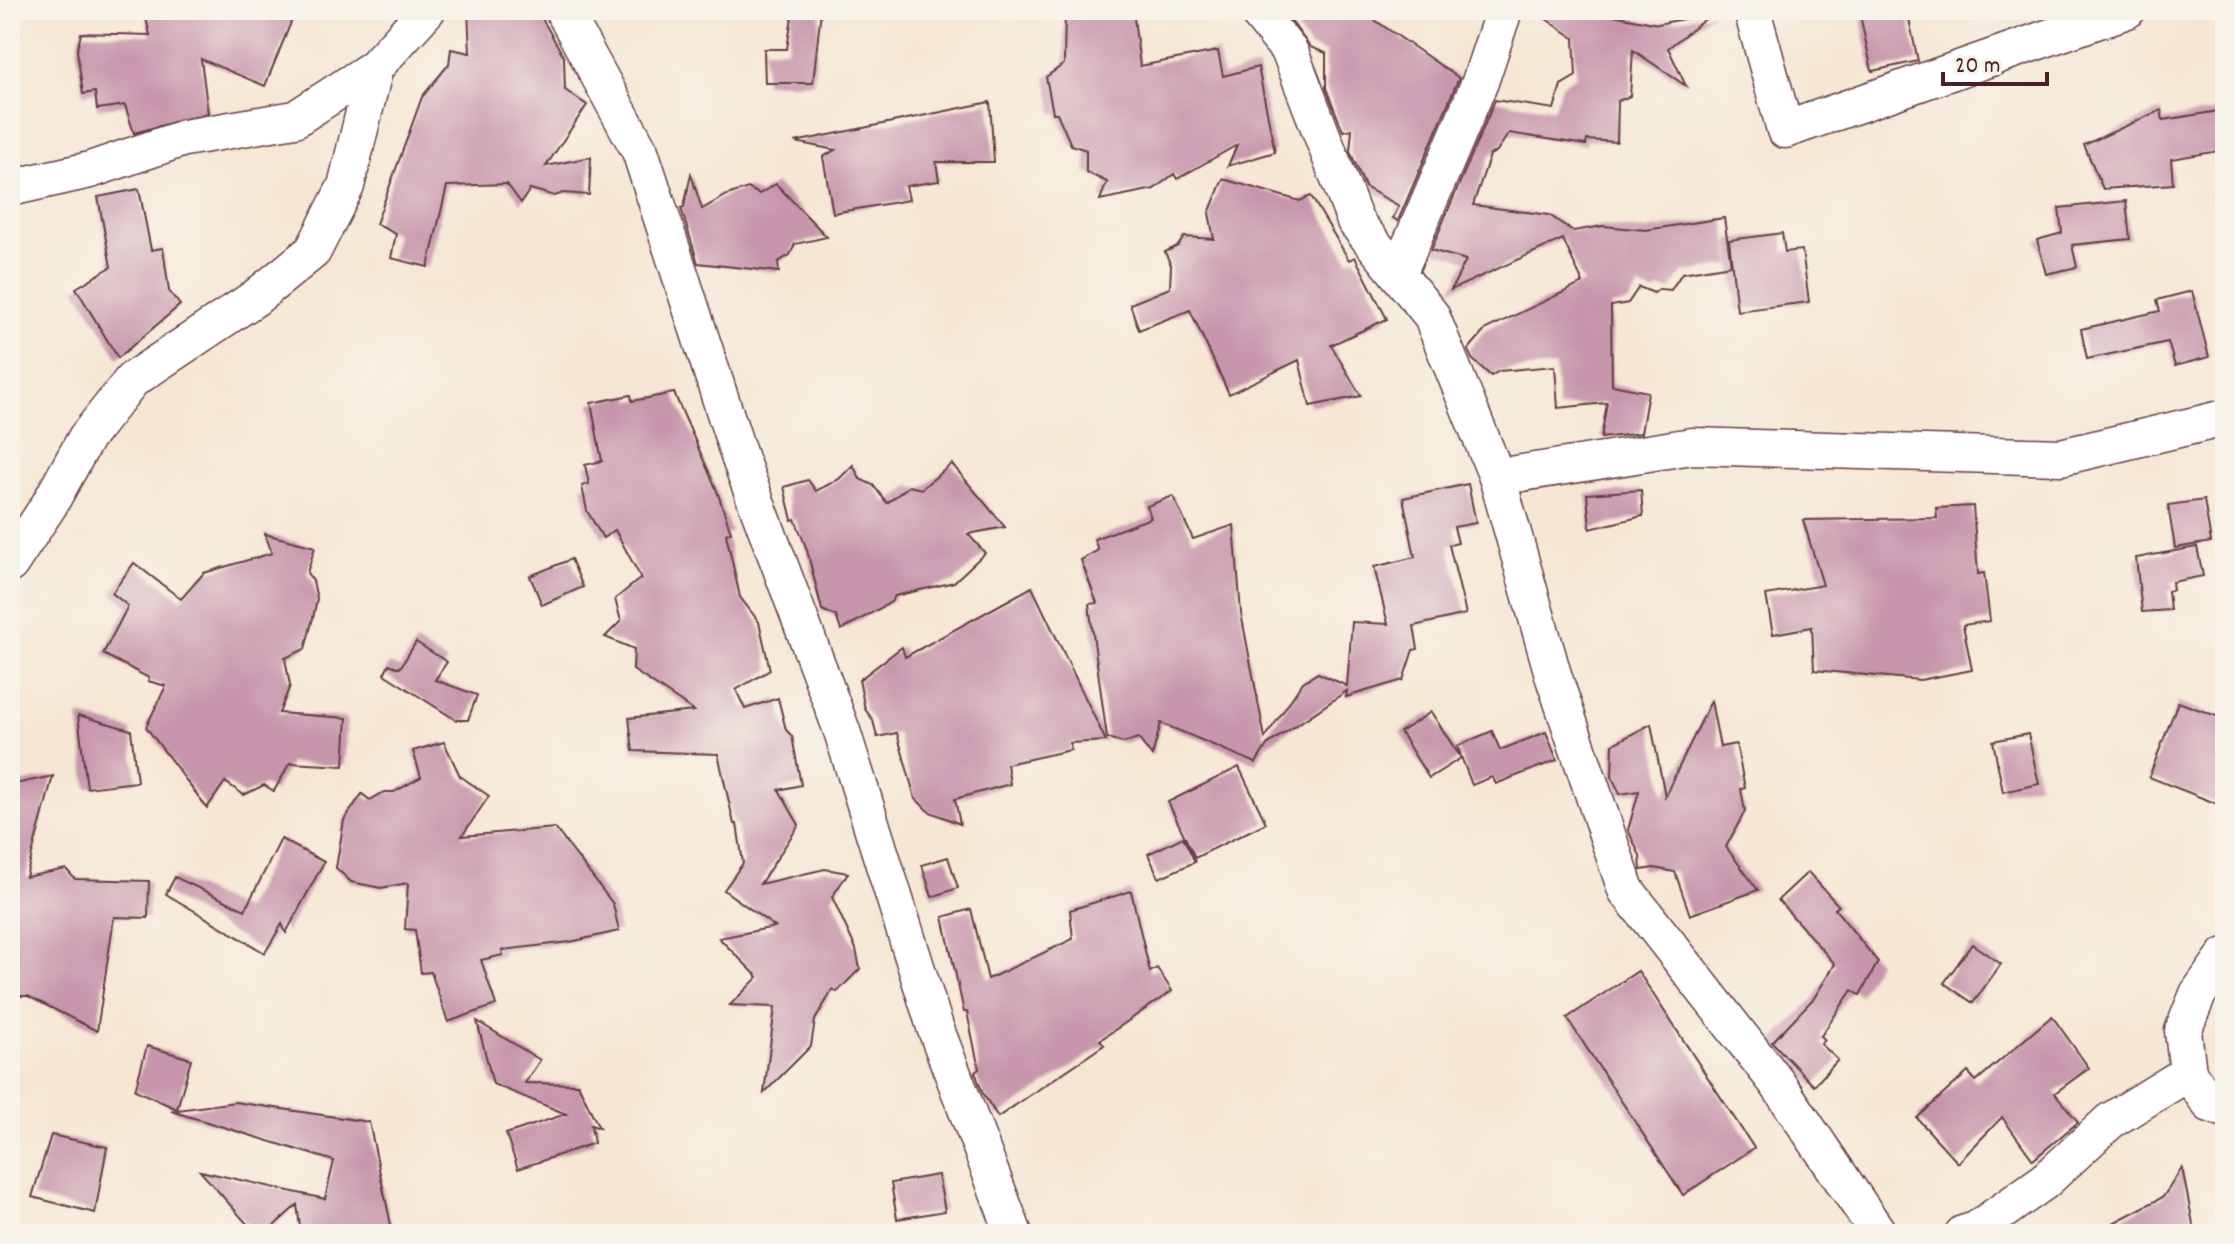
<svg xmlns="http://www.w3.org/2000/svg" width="2235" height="1244" viewBox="0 0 2235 1244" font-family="Dekko,sans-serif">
<rect width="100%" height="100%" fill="#f7f3e8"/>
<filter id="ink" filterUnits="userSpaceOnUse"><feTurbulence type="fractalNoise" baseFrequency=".0125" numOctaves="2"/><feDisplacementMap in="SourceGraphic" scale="16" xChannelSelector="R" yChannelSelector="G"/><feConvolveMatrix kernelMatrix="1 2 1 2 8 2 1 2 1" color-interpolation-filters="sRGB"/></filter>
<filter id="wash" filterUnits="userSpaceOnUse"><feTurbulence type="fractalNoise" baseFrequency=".006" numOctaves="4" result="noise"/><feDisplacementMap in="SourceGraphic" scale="32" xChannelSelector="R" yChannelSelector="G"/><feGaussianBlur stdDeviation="1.8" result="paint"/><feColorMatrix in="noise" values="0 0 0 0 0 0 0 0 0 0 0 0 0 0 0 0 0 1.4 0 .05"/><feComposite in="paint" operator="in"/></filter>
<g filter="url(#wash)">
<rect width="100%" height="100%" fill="#f6e7d4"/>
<g id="blocks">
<g fill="#c796ac">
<path d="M 188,10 L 296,10 L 265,86 L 201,59 L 208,113 L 134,133 L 125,105 L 97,109 L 95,92 L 83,94 L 77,51 L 81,33 L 150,35 L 146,18 Z"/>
<path d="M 468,10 L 537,10 L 564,57 L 565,90 L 587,105 L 546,166 L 591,157 L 589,195 L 563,193 L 555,196 L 530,189 L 521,203 L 507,184 L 447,186 L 428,267 L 391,258 L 396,234 L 376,224 L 422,97 L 449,64 L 451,49 L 470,53 Z"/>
<path d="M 793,10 L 821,10 L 813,83 L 765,83 L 764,49 L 787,49 Z"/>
<path d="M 1065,10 L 1133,10 L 1140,66 L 1218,51 L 1223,76 L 1258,67 L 1275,152 L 1228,166 L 1237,145 L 1177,179 L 1174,174 L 1154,189 L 1100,200 L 1107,182 L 1086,172 L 1086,150 L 1071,145 L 1057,113 L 1053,113 L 1046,77 L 1064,64 Z"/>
<path d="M 1283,10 L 1360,10 L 1459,78 L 1398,221 L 1393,218 L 1399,206 L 1365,187 L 1350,151 L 1352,129 L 1343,131 L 1326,88 L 1326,53 L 1310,47 Z"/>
<path d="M 1533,10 L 1588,10 L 1658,24 L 1713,13 L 1668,48 L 1686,86 L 1633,50 L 1630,96 L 1618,101 L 1617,142 L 1587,140 L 1586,145 L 1509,133 L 1497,151 L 1490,155 L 1473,205 L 1549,215 L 1573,231 L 1603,226 L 1646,230 L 1724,218 L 1731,265 L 1682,273 L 1671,290 L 1659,289 L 1654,293 L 1639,287 L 1628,303 L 1611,306 L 1612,385 L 1648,392 L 1641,433 L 1601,438 L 1607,403 L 1558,408 L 1555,366 L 1499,371 L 1491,376 L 1472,359 L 1468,350 L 1486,329 L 1583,283 L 1563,239 L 1451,290 L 1466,260 L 1431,250 L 1495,100 L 1554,109 L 1561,85 L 1576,76 L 1574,38 Z"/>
<path d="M 1859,10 L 1907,10 L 1918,61 L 1872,71 Z"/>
<path d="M 990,102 L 994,162 L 936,162 L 939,181 L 906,186 L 909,200 L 833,213 L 823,157 L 835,150 L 795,142 Z"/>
<path d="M 2161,110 L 2163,120 L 2225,110 L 2225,150 L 2171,159 L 2173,184 L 2103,189 L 2084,145 Z"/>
<path d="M 691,174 L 702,209 L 727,195 L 748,188 L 759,194 L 776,184 L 827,237 L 795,244 L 790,255 L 778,262 L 779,272 L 698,263 L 681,208 L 684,207 Z"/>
<path d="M 1223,179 L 1300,201 L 1311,196 L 1349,260 L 1355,257 L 1387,319 L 1331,345 L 1361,396 L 1310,406 L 1299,360 L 1229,394 L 1190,310 L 1139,330 L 1130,304 L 1170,288 L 1171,265 L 1165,252 L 1178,246 L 1184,237 L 1214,239 L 1209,213 Z"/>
<path d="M 139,189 L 151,250 L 163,248 L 169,291 L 180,305 L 118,358 L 76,288 L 111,267 L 98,197 Z"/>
<path d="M 2126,201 L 2130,239 L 2072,245 L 2077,267 L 2046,274 L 2037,240 L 2062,233 L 2059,208 Z"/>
<path d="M 1782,233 L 1785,252 L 1802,250 L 1809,302 L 1737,311 L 1729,240 Z"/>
<path d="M 2192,291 L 2209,357 L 2175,366 L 2168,342 L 2087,359 L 2081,329 L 2160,311 L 2157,300 Z"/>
<path d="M 674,393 L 716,488 L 731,532 L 726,534 L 740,597 L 759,622 L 770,670 L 736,690 L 745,709 L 778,698 L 786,730 L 792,736 L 801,785 L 779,790 L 799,825 L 760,884 L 825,869 L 848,873 L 832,897 L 856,949 L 860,969 L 837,992 L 833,989 L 815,1020 L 811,1046 L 764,1093 L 775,1007 L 730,1005 L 758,977 L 719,938 L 775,927 L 724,890 L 743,863 L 737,824 L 734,824 L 718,754 L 633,751 L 629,718 L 694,711 L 633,670 L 634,649 L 605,637 L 621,621 L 615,599 L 641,578 L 615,530 L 603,538 L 587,511 L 582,486 L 589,484 L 585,465 L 602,461 L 591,403 L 631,395 L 632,401 Z"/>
<path d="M 952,464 L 1005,527 L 968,534 L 985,553 L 954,582 L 895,596 L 891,602 L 841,630 L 836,616 L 822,610 L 807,550 L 795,519 L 792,520 L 784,487 L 808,480 L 816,491 L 839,479 L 853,465 L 860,479 L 873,485 L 887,503 L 909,486 L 921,489 Z"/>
<path d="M 1468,484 L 1476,523 L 1454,527 L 1458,543 L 1449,545 L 1466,614 L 1414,626 L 1418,649 L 1413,650 L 1403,680 L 1346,697 L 1347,691 L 1267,745 L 1256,763 L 1161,723 L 1152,756 L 1138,738 L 1124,743 L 1107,738 L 1089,604 L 1097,603 L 1081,560 L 1098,550 L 1094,539 L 1151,518 L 1147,506 L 1173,496 L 1193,539 L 1234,525 L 1241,613 L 1265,738 L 1303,682 L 1318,673 L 1347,686 L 1352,622 L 1388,624 L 1374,567 L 1415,557 L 1403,498 Z"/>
<path d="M 1641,490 L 1643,516 L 1590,529 L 1587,494 Z"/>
<path d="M 2204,500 L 2211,542 L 2175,548 L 2168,505 Z"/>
<path d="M 1973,506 L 1978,574 L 1984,573 L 1990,621 L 1963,625 L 1972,670 L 1920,680 L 1814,670 L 1812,627 L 1773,634 L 1766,595 L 1823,585 L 1803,520 L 1937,518 L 1936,508 Z"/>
<path d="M 265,534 L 315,547 L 307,573 L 313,581 L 317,599 L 313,618 L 305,649 L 285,658 L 290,686 L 279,713 L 347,718 L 344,766 L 290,763 L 274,791 L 264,785 L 244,795 L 225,782 L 207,808 L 146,727 L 166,686 L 148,681 L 149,678 L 103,654 L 128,606 L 112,593 L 134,563 L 181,599 L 204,573 L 272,553 Z"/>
<path d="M 2197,547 L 2203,576 L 2172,582 L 2173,590 L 2168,591 L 2170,610 L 2142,612 L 2136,558 Z"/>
<path d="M 571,559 L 583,587 L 542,605 L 530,576 Z"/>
<path d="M 1032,587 L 1106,741 L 1070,743 L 1071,750 L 1007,764 L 1010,784 L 955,799 L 960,824 L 928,811 L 915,798 L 897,733 L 877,737 L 873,720 L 865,709 L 859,680 L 902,647 L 905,657 Z"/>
<path d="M 416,642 L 447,662 L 435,680 L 477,695 L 468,720 L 456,720 L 384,674 L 389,664 L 400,668 Z"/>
<path d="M 1711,701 L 1720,747 L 1736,744 L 1745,788 L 1741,789 L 1745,811 L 1726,847 L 1758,890 L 1690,915 L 1675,872 L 1654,868 L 1641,870 L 1640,856 L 1628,830 L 1639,791 L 1620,794 L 1612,777 L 1613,744 L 1651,724 L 1665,796 Z"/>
<path d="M 2178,702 L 2225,719 L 2225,807 L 2149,777 Z"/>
<path d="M 1431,712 L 1461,758 L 1429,778 L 1400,732 Z"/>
<path d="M 78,715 L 131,730 L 137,782 L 87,788 Z"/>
<path d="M 1492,731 L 1500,750 L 1546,732 L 1557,760 L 1496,784 L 1492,777 L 1472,785 L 1457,746 Z"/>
<path d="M 2028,734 L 2039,784 L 2003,792 L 1993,741 Z"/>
<path d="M 444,742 L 460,776 L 489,796 L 462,836 L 555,828 L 613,904 L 619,931 L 570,942 L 502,950 L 503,955 L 481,960 L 496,1005 L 448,1022 L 431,972 L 421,973 L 415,930 L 405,929 L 408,883 L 381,888 L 351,882 L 336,868 L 344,820 L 362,794 L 370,800 L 384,792 L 394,792 L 421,777 L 413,751 Z"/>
<path d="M 1239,767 L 1266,823 L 1195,858 L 1168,802 Z"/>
<path d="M 53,776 L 26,877 L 66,869 L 75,879 L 149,881 L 148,918 L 114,917 L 97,1031 L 28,996 L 10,996 L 10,785 Z"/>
<path d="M 1183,837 L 1195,862 L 1159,878 L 1148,854 Z"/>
<path d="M 281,839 L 324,862 L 286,933 L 282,924 L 265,953 L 166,894 L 175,877 L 245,910 Z"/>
<path d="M 948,857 L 958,888 L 932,897 L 922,865 Z"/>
<path d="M 1808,872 L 1839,906 L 1835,909 L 1878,962 L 1860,995 L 1852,990 L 1821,1036 L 1825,1040 L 1821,1044 L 1838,1060 L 1814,1086 L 1772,1042 L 1814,998 L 1835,964 L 1778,900 Z"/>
<path d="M 1131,891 L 1150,972 L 1157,968 L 1172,991 L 1100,1040 L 1104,1045 L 998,1117 L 983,1094 L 975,1072 L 979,1069 L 967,1012 L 964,1012 L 943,917 L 971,909 L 988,979 L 1073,939 L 1070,910 Z"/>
<path d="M 1972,944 L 2001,964 L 1973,1003 L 1944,983 Z"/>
<path d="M 1638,971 L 1754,1148 L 1683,1195 L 1567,1018 Z"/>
<path d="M 2052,1016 L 2089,1068 L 2055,1093 L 2078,1122 L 2033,1160 L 2002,1117 L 1958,1163 L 1917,1118 L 1968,1072 L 1976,1081 Z"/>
<path d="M 477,1021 L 540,1060 L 525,1083 L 578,1084 L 599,1128 L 591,1125 L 594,1143 L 518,1169 L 506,1134 L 566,1114 L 493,1084 Z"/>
<path d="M 147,1046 L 191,1059 L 177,1109 L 135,1090 Z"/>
<path d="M 235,1102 L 369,1122 L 393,1234 L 301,1234 L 297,1205 L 265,1234 L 256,1234 L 200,1171 L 325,1199 L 334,1161 L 171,1111 Z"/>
<path d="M 51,1135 L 107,1147 L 95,1213 L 32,1197 Z"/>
<path d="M 2182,1168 L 2195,1234 L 2092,1234 L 2163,1197 Z"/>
<path d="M 938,1175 L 945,1211 L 897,1219 L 891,1183 Z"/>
</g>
</g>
</g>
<g filter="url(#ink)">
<use href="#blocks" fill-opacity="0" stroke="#643d44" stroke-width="2"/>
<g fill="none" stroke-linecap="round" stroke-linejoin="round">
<defs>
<g id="street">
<path d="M 563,10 L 640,151 L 740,459 L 842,731 L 935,1027 L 1014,1234"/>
<path d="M 1256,10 L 1290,52 L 1355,221 L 1431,315 L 1497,477 L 1554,678 L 1626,890 L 1777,1083 L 1879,1234"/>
<path d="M 1752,10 L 1785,130 L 2127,10"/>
<path d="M 10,188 L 90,170 L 184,138 L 295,119 L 375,67"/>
<path d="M 1398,274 L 1480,82 L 1504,10"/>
<path d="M 1497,477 L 1692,446 L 2061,457 L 2225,418"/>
<path d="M 10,564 L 49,505 L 86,438 L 132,380 L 255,298 L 313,251 L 346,186 L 375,67 L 427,10"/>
<path d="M 2188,1073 L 2210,1104 L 2225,1109"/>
<path d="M 1963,1234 L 1976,1230 L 2045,1181 L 2110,1121 L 2188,1073 L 2183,1031 L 2198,994 L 2225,956"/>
</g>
</defs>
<use href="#street" stroke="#643d44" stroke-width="39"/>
<use href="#street" stroke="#fff" stroke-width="36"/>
</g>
</g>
<rect width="2235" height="1244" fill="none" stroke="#f7f3e8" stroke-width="40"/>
<path d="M1943 72v12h104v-12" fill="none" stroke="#4a1f2b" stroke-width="4"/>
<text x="1955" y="72" font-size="24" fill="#4a1f2b" stroke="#f7f3e8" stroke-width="6" paint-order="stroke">20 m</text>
</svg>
